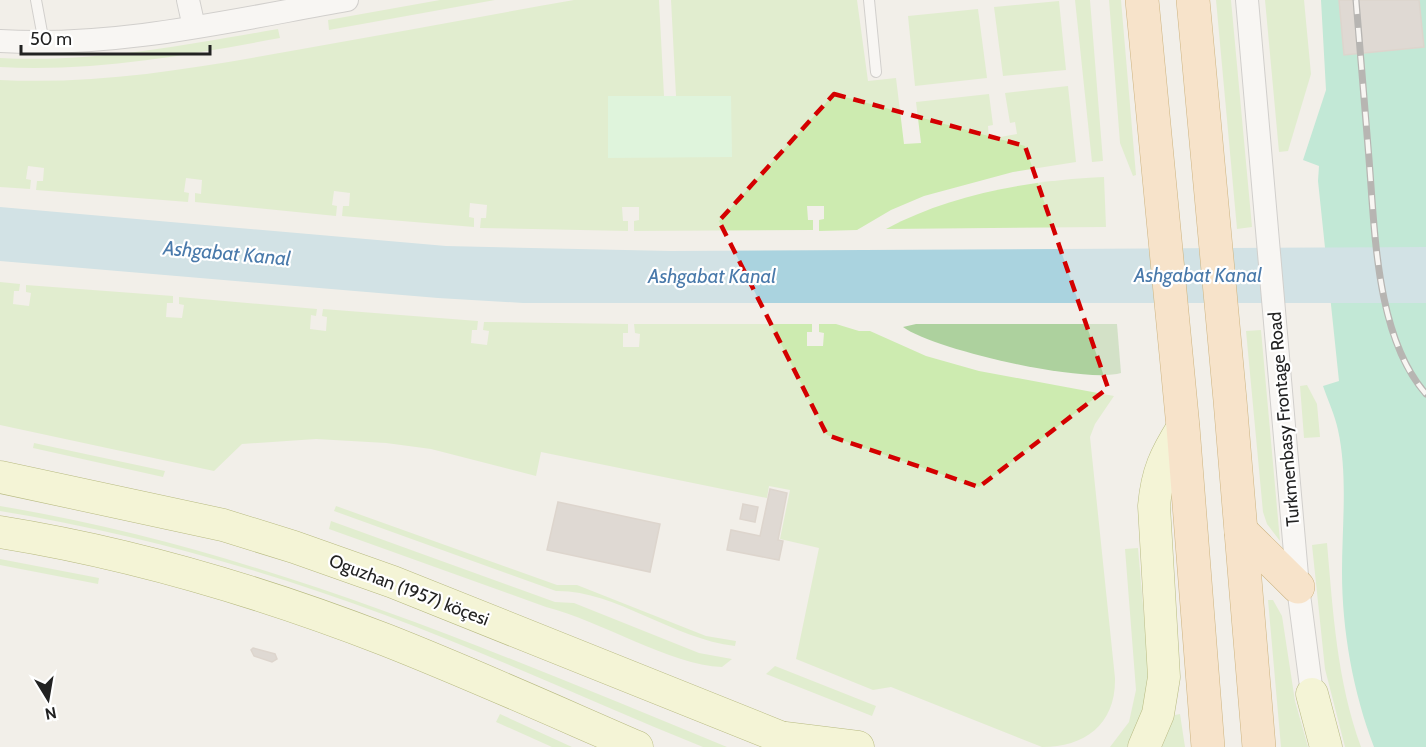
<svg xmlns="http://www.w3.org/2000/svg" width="1426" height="747" viewBox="0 0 1426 747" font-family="Cabin,sans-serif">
<rect width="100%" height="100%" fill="#f2efe9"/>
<g fill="#cdebb0">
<path d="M 440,0 L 495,0 L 329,30 L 328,20 Z"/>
<path d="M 574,0 L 659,0 L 664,96 L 608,97 L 608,158 L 731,96 L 676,96 L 671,0 L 857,0 L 868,81 L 896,78 L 904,144 L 921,143 L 916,102 L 989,94 L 993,125 L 988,126 L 989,139 L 1017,134 L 1015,122 L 1010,123 L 1005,93 L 1068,86 L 1076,162 L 1013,172 L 924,196 L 891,210 L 857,230 L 819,231 L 819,220 L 824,219 L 824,206 L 807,206 L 808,220 L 813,220 L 813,230 L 634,231 L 634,221 L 639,220 L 639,207 L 622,207 L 623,221 L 628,221 L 628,231 L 480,228 L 481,218 L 486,218 L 487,205 L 470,203 L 469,217 L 474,218 L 474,227 L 342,216 L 343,206 L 349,206 L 350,193 L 334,191 L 332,205 L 337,206 L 336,216 L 195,202 L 195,193 L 201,194 L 202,180 L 186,178 L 184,192 L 189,193 L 188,202 L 36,190 L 37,181 L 43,181 L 44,168 L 28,166 L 26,179 L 31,180 L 30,189 L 0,187 L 0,80 C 103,85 201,67 302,49 C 392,33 483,16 574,0 Z"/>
<path d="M 1075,0 L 1090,0 L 1103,161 L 1092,162 Z"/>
<path d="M 1109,0 L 1121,0 L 1136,175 L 1133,176 L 1120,143 Z"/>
<path d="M 1216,0 L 1231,0 L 1252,227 L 1237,229 Z"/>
<path d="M 1265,0 L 1304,0 L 1311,74 L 1288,151 L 1279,152 Z"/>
<path d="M 1059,1 L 1066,70 L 1003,76 L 994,7 Z"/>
<path d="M 978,9 L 987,78 L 915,86 L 908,16 Z"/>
<path d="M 278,29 L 280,38 C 187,55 95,72 0,67 L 0,58 C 95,63 185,45 278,29 Z"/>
<path d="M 1104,177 L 1106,227 L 886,229 C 950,194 1032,180 1104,177 Z"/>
<path d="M 0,282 L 20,284 L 19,291 L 14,291 L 13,304 L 29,306 L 31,293 L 26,292 L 26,285 L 173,296 L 173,303 L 167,303 L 166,317 L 182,318 L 184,305 L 179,304 L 179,297 L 317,309 L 316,316 L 311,315 L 310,329 L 326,331 L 327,317 L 322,316 L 323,309 L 478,321 L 477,330 L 472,330 L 471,343 L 487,345 L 489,331 L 483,330 L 484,322 L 628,324 L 628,333 L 623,333 L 623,347 L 639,347 L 640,334 L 635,333 L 634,324 L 812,324 L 812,332 L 807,332 L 807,346 L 823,346 L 824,333 L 819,332 L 819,324 L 836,324 L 859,331 L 870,331 L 926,356 L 979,371 L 1114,396 L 1095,424 L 1090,437 L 1115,678 C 1116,724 1085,747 1042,747 L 891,687 L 873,690 L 796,659 L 819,548 L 780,539 L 790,490 L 769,486 L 767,498 L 541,452 L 536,476 L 431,449 L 386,443 L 316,439 L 242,444 L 214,471 L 0,425 Z"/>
<path d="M 1261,330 L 1280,541 L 1267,524 L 1263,512 L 1246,331 Z"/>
<path d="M 1307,385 L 1317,404 L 1320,437 L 1304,438 L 1300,386 Z"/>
<path d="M 34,443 L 165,471 L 163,477 L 33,448 Z"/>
<path d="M 0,506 C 253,548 491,650 727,747 L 703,747 C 597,704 492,655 385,615 C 261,569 130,532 0,511 Z"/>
<path d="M 336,506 L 557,585 L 577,585 L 706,636 L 736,641 L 735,646 C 673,639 615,590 556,591 L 334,511 Z"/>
<path d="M 331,521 L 555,602 L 574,603 L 699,653 L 732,659 L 722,667 C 670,665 601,621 546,607 L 329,529 Z"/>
<path d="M 1327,543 C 1333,612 1337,681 1361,747 L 1345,747 L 1325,669 L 1312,545 Z"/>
<path d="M 1138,548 L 1149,674 L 1147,705 L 1127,747 L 1110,747 L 1129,722 L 1136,690 L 1125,549 Z"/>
<path d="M 0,559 L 99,578 L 98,584 L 0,565 Z"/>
<path d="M 1268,600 L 1273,600 L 1282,616 L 1295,701 L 1308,747 L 1281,747 Z"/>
<path d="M 775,666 L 876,706 L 872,716 L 766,674 Z"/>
<path d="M 500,714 L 572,747 L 552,747 L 496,722 Z"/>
<path d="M 1180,714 L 1185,747 L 1162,747 L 1175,715 Z"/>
</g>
<path fill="#add19e" d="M 916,324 L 1117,324 L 1121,373 C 1085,384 934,350 903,327 Z"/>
<path fill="#c8facc" d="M 731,96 L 732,157 L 608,158 L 608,96 Z"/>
<path fill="#88e0be" d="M 1321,0 L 1426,0 L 1426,747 L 1374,747 C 1353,692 1342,630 1342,572 C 1342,525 1348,476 1338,430 C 1335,415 1328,401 1323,386 L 1339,381 L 1318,181 L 1319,166 L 1303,160 L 1326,90 Z"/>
<path fill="#aad3df" d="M 0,207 L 446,246 L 671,251 L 1426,247 L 1426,303 L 523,303 L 438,298 L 0,261 Z"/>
<g fill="#c7bfb8" stroke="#c4b6ab" stroke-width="1.5">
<path d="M 1339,0 L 1419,0 L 1424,47 L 1344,55 Z"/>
<path d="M 770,489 L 787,493 L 778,540 L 783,541 L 779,560 L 727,550 L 731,530 L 760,536 Z"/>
<path d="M 558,502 L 660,524 L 650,572 L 547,550 Z"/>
<path d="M 743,504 L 758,507 L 755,522 L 740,519 Z"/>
<path d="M 253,648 L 275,654 L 277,659 L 272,662 L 254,656 L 251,650 Z"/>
</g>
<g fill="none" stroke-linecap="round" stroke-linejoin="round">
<defs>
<g id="lane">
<path d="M 36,0 L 44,43"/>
<path d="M 869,0 L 876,72"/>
</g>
<g id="street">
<path d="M 188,0 L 194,27"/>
<path d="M 1247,0 L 1298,587 L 1312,694"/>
<path d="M 0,41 C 116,48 233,20 347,0"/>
</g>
<g id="secondary">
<path d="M 0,477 L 223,525 L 294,547 L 393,582 L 805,747"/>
<path d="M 0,532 C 131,553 262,592 386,640 C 470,673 554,711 637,747"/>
<path d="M 1312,694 L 1326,747"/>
<path d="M 785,738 L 858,747"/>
<path d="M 1144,747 L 1158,714 L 1164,677 L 1154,506 C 1157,472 1165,456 1183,427"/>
</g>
<g id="primary">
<path d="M 1142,0 L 1183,427 L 1208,747"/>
<path d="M 1193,0 L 1230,400 L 1259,747"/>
<path d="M 1241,531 L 1298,587"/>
</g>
</defs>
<use href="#lane" stroke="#a9a9a9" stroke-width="12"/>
<use href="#street" stroke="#a9a9a9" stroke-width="24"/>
<use href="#secondary" stroke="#707d05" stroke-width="33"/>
<use href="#primary" stroke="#a06b00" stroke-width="34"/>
<use href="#lane" stroke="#fff" stroke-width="10"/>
<use href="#street" stroke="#fff" stroke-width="22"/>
<use href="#secondary" stroke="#f7fabf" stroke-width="32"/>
<use href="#primary" stroke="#fcd6a4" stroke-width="33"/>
<defs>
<path id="rail" d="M 1356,0 C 1360,53 1365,106 1369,159 C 1375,232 1376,337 1426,394"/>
</defs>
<use href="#rail" stroke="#707070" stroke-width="7"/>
<use href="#rail" stroke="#fff" stroke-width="4.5" stroke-dasharray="14" stroke-linecap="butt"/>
</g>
<path d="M0 0H1426V747H0ZM 834,94 L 1025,146 L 1108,388 L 979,487 L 827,435 L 719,221 Z" fill="#f2efe9" fill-opacity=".55" fill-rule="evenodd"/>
<path fill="none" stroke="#d40000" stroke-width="4.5" stroke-dasharray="12 8" stroke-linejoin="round" d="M 834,94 L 1025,146 L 1108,388 L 979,487 L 827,435 L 719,221 Z"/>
<g text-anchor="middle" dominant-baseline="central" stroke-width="4.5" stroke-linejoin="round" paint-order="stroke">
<g font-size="18" fill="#222" stroke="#fff">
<text transform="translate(1284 419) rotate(-95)">Turkmenbasy Frontage Road</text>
<text transform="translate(409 590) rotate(21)">Oguzhan (1957) köçesi</text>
</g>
<g font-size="20" font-style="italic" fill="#4a7aab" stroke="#fff">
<text transform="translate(227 253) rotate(5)">Ashgabat Kanal</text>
<text x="1198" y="275">Ashgabat Kanal</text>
<text x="712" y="276">Ashgabat Kanal</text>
</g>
</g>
<g transform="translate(48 699) rotate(169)" stroke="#ffffff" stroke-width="4.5" paint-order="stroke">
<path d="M0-4.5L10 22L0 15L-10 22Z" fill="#222222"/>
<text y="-9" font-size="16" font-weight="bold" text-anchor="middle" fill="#222222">N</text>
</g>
<path d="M21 45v9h189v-9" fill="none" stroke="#222222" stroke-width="3"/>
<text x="30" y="45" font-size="18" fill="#222222" stroke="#ffffff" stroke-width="4.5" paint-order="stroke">50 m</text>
</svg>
